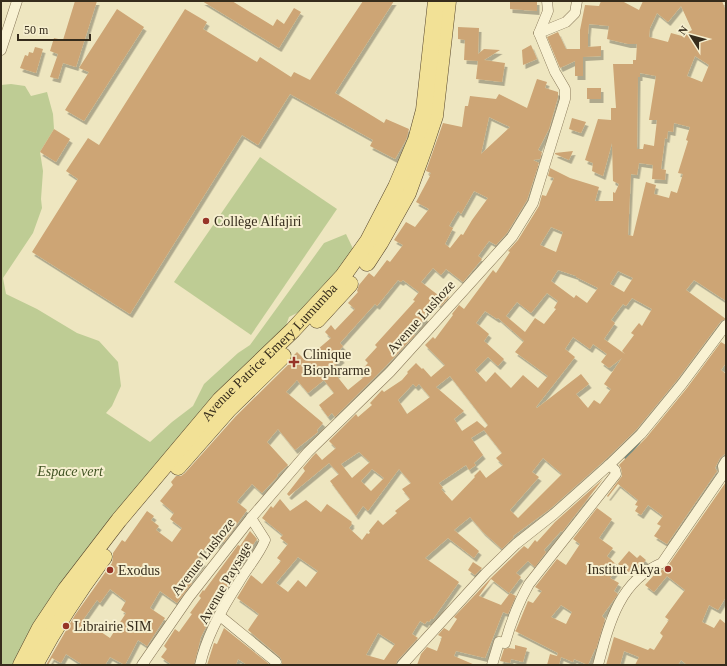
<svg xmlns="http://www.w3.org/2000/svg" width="727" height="666" viewBox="0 0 727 666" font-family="Georgia,serif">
<defs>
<filter id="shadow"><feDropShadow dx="2.5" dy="4" stdDeviation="0" flood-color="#0004"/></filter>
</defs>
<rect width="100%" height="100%" fill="#eee6c0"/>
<g fill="#becc94">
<path d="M 11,84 L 25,86 L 31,96 L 47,92 L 53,114 L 54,129 L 40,152 L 43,171 L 41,199 L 42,208 L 33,233 L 3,278 L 6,294 L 37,309 L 77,333 L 99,341 L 118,362 L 121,386 L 112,406 L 106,413 L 150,442 L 172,422 L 193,406 L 204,384 L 238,353 L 250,345 L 324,243 L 346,234 L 357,257 L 319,302 L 289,317 L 280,343 L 149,485 L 21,665 L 1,665 L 1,85 Z"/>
<path d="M 260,157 L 337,209 L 251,335 L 174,282 Z"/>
</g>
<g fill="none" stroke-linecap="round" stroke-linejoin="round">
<path stroke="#6a8e89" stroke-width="3" d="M 626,458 L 639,442"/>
</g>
<g fill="#cda575" fill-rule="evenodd" filter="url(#shadow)">
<path d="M 75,1 L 97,1 L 76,67 L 63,63 L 58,79 L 50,77 L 58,54 L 50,51 L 54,38 L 63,40 Z"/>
<path d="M 202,1 L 232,1 L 273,26 L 277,19 L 284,24 L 294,8 L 301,12 L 279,48 Z"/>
<path d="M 363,1 L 394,1 L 335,93 L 384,123 L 386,119 L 409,129 L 406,140 L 395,159 L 370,146 L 373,140 L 290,94 L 258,145 L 242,135 L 130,314 L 32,252 L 78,179 L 66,171 L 88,138 L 99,145 L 185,9 L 207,22 L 203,29 L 257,62 L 260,57 L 291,77 L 294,72 L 310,80 Z"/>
<path d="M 510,1 L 537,1 L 537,11 L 510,9 Z"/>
<path d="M 601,1 L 622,1 L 639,10 L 643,1 L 722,1 L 726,11 L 726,301 L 694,280 L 686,290 L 726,319 L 721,321 L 677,380 L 636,430 L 605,460 L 550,509 L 513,536 L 514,537 L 502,549 L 483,532 L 470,517 L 454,530 L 479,551 L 474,558 L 448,538 L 425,558 L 459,582 L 433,619 L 431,619 L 429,622 L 427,621 L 425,624 L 420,621 L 412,634 L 418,638 L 397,661 L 396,665 L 282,665 L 282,661 L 280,657 L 248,630 L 259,614 L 237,598 L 251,575 L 262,584 L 281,561 L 277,558 L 288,544 L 280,538 L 283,535 L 262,518 L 271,506 L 273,508 L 280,499 L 290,511 L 306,500 L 321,512 L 327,504 L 352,522 L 351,523 L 352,524 L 349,528 L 362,540 L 367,533 L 368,534 L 370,533 L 369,531 L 378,520 L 383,525 L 397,513 L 395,511 L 410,499 L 402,489 L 411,483 L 399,469 L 368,511 L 363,506 L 356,516 L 330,481 L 339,474 L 329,463 L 289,496 L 287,494 L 305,471 L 303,468 L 313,456 L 316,453 L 322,460 L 336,448 L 329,441 L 356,414 L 358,417 L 372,405 L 370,403 L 382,390 L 384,392 L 402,380 L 408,373 L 407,372 L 416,363 L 422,369 L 423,368 L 431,377 L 445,365 L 425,345 L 433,337 L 435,339 L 453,315 L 452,314 L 459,305 L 464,309 L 493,270 L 496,273 L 510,252 L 508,251 L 518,240 L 539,206 L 542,195 L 546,196 L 554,178 L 548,176 L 550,168 L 570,178 L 599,187 L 595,201 L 613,201 L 613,192 L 615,193 L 619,184 L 613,181 L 612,143 L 603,176 L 592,171 L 593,163 L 585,160 L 598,119 L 611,120 L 611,108 L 616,108 L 613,64 L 633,64 L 633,60 L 636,60 L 637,44 L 628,44 L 607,39 L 609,26 L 589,24 L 588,34 L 588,47 L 601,46 L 601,56 L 583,57 L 583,76 L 575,76 L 575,61 L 560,68 L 547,37 L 558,32 L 566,49 L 580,49 L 580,30 L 585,5 L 599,6 ZM 681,6 L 692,30 L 682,36 L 671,33 L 668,42 L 649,37 L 650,28 L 657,13 L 668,22 ZM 695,56 L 709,65 L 702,82 L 687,76 ZM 640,73 L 656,76 L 649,120 L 657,120 L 654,146 L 644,144 L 643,149 L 637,149 L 638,77 L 640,77 ZM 674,123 L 690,127 L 686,140 L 688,141 L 678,173 L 683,174 L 677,193 L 671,191 L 669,198 L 654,194 L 656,185 L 646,182 L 633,236 L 628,235 L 631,174 L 637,175 L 639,163 L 653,165 L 652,179 L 665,180 L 666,170 L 661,169 L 665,138 L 667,139 L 668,131 L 673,132 ZM 551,227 L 563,232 L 556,252 L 540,245 ZM 558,270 L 576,276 L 576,277 L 598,288 L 587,303 L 576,295 L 574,298 L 551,281 ZM 618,271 L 633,278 L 624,292 L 610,284 ZM 547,293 L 558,301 L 554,308 L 556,309 L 544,324 L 535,318 L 525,332 L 506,316 L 517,302 L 531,313 ZM 632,298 L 652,309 L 642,326 L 639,323 L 631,333 L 634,335 L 622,351 L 625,354 L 604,339 L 615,323 L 611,320 L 623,304 L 626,306 ZM 485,311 L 497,319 L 498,318 L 524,341 L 515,352 L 548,376 L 538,388 L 523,375 L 511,388 L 495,372 L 486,382 L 475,370 L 488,357 L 498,366 L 504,359 L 484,341 L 489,334 L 476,323 ZM 573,337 L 590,349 L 593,344 L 607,354 L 601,362 L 609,368 L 622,358 L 604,384 L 611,389 L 600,404 L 594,400 L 588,408 L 576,394 L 589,384 L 581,374 L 537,408 L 536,407 L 575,357 L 565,349 ZM 450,376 L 488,425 L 485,428 L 477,421 L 462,431 L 454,419 L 464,411 L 436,387 ZM 413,384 L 416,387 L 419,384 L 430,397 L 407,414 L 398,400 ZM 484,430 L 502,453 L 496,458 L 503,465 L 486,478 L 480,470 L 474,476 L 475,477 L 452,501 L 441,489 L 443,488 L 439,483 L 466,465 L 469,470 L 476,465 L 474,463 L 483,455 L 471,438 ZM 359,452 L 370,462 L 352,478 L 341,464 ZM 543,458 L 562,474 L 518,518 L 510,510 L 539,477 L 532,472 ZM 372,469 L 384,478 L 371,491 L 361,481 ZM 298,557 L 318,571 L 306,587 L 298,580 L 288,592 L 276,583 ZM 378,633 L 395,644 L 384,660 L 366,655 Z"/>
<path d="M 117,9 L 144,27 L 84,121 L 65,110 L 89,72 L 79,68 Z"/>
<path d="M 458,27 L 479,28 L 478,54 L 484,49 L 500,50 L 484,60 L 505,63 L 502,82 L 476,79 L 478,61 L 464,60 L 465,40 L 458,39 Z"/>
<path d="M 531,45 L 537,59 L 523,65 L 522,50 Z"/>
<path d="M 35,47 L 43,49 L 36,73 L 20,68 L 25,55 L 28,56 L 29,52 L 33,53 Z"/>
<path d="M 537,79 L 547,82 L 545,88 L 558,92 L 558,97 L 549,129 L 538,150 L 542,152 L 540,159 L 533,160 L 539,163 L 527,200 L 507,233 L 496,245 L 489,241 L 478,256 L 482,259 L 463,282 L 446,269 L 441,275 L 433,268 L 421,282 L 442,298 L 445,294 L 449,297 L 441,306 L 435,302 L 424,316 L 426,318 L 412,333 L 415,335 L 385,367 L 335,417 L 332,413 L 328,417 L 319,405 L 334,393 L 324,380 L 308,393 L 297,380 L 286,392 L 323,423 L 317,430 L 318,432 L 295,450 L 278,429 L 267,442 L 288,465 L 277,475 L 278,476 L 262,493 L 252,484 L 239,499 L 237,502 L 247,510 L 224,542 L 221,540 L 217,545 L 211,540 L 198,558 L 203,562 L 189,581 L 192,583 L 177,603 L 160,591 L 150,608 L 165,618 L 147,646 L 138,640 L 125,665 L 110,657 L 105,665 L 83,665 L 66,654 L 61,663 L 52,658 L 48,665 L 46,665 L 75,615 L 112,563 L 113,558 L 113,553 L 122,540 L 125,542 L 147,511 L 154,516 L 151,520 L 159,526 L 156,530 L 172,542 L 182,528 L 170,519 L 174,513 L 160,501 L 173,485 L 171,482 L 176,476 L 181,476 L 185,473 L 236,416 L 290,363 L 292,357 L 297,352 L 305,360 L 331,338 L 325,332 L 331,325 L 335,330 L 355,309 L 348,303 L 358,292 L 357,291 L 359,285 L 369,273 L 374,277 L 387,260 L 390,262 L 403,245 L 394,240 L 406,222 L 415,227 L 429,209 L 416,202 L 430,176 L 429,176 L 431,173 L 426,171 L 443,123 L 462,127 L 465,106 L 468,106 L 470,96 L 496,99 L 499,94 L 527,108 ZM 489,117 L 510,127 L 481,154 ZM 474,191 L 488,198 L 472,220 L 463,235 L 461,234 L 450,248 L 445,244 L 453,228 L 449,226 L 458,211 L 461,214 ZM 398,280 L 401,282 L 403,280 L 419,292 L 413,300 L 415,301 L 375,345 L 377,347 L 365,360 L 368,363 L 359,373 L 364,377 L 348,390 L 336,375 L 340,371 L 335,365 L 342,359 L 337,353 L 343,346 L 340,343 L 375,304 L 377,306 ZM 110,589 L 126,601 L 121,610 L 126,613 L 110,638 L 83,620 L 97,600 L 100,603 Z"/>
<rect x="587" y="88" width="14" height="11"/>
<path d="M 572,118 L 586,122 L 581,133 L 569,129 Z"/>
<path d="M 54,129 L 70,139 L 56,162 L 40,152 Z"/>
<path d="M 573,151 L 569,160 L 555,154 L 555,153 Z"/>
<path d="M 721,342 L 726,345 L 726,363 L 721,370 L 726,374 L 726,453 L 720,458 L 715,468 L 717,471 L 667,544 L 654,536 L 661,526 L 657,524 L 663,516 L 648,505 L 641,515 L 635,511 L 638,506 L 635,505 L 638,500 L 618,484 L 608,497 L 607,496 L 622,476 L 621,468 L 619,465 L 646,438 L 687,388 Z"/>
<path d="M 603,479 L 562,532 L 561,531 L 544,550 L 546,552 L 535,567 L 528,561 L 516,573 L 521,577 L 509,593 L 491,579 L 479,596 L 501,605 L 510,593 L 516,596 L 508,614 L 503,612 L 485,658 L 456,651 L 454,656 L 475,665 L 417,665 L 421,654 L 427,647 L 437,651 L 442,637 L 438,635 L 444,628 L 449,631 L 457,619 L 454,617 L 491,578 L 524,546 L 528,549 L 535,540 L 537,542 L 555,522 Z"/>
<path d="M 726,482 L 726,597 L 718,610 L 709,605 L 702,622 L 714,628 L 720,619 L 726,624 L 726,662 L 724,665 L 687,665 L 681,660 L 678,665 L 635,665 L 639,657 L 624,651 L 620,665 L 606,665 L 614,637 L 648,650 L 650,648 L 654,650 L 663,636 L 660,633 L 669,620 L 665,617 L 685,590 L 667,576 L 654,592 L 645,585 L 655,574 L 667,567 Z"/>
<path d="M 597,508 L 612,519 L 599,538 L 613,548 L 607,556 L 619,567 L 610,578 L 619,583 L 614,591 L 618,594 L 602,616 L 605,619 L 596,649 L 595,649 L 588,665 L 574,659 L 573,662 L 561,657 L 559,665 L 547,665 L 550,654 L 557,656 L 558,653 L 515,631 L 516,630 L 528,601 L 533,603 L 542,591 L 535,587 L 557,559 L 566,565 L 580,544 L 573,539 ZM 561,605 L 572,612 L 566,624 L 551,617 Z"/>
<path d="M 250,531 L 257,539 L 230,577 L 233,579 L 212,609 L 214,611 L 201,637 L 194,665 L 172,665 L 161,657 L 167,649 L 164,646 L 175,629 L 179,632 L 192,614 L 190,613 L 201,598 L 199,596 L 203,590 L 204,591 L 238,545 L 240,546 Z"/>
<path d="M 629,551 L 637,558 L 640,555 L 646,560 L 632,575 L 618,564 Z"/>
<path d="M 473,562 L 482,568 L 475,575 L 468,570 Z"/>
<path d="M 224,628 L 269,664 L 269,665 L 247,665 L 238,659 L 236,665 L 207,665 L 214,643 L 217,644 Z"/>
<path d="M 515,645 L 527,648 L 523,662 L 511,659 L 510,663 L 500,661 L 504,649 L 509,648 L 515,649 Z"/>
</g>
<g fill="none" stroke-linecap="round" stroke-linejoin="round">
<defs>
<g id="minor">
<path d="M 539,33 L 566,22 L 575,13 L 577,1"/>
<path d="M 1,50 L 17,1"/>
<path d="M 220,616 L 276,662 L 275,665"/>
<path d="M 142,665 L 189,597 L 251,518 L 308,452 L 390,372 L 512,237 L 533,203 L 565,99 L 565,89 L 555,72 L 539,33 L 548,11 L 547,1"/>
<path d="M 200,665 C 206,638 224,605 239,582 C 247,568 259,555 265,540 L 251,518"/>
<path d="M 402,665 L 486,573 L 516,544 L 554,514 L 609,465"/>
<path d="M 492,665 L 499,642 L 505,643 C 511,622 518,603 529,584 L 616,474 L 615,470 L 609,465 L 641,434 L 682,384 L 726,325"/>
<path d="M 598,665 C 609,624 619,581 662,563 L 724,473 L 723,466 L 726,461"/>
</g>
<g id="primary">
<path d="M 367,263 L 380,243 L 408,193 L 425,146 L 435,116 L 448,1"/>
<path d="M 317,320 L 350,284"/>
<path d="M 178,467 L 229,409 L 283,356"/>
<path id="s1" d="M 21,665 L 40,628 L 66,589 L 119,520 L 220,400 L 293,330 L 343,276 L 368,241 L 396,187 L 416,140 L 424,110 L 436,1"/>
<path d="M 35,665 C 55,627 78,592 104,557"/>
</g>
</defs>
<use href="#minor" stroke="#877758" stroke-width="11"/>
<use href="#primary" stroke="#55442c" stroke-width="17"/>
<use href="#minor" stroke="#f9f2d3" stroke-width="10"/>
<use href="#primary" stroke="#f2e196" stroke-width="16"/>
</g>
<g fill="#973427" stroke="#f6efcf" stroke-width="1.5">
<circle cx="206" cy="221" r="4"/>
<path d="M292 356h4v4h4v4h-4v4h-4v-4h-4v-4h4z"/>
<circle cx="668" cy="569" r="4"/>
<circle cx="110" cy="570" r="4"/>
<circle cx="66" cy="626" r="4"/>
</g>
<g text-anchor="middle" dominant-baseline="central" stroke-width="4" stroke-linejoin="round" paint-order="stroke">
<g font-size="14" fill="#362c1c" stroke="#f6efcf" text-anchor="start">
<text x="214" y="221">Collège Alfajiri</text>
<text x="303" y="354">Clinique<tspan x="303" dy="16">Biophrarme</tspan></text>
<text x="660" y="569" text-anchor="end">Institut Akya</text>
<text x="118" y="570">Exodus</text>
<text x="74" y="626">Librairie SIM</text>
</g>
<g font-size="14" fill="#362c1c" stroke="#f6efcf">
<text transform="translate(421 317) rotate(-48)">Avenue Lushoze</text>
<text stroke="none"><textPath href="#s1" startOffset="401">Avenue Patrice Emery Lumumba</textPath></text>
<text transform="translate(203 557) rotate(-52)">Avenue Lushoze</text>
<text transform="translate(225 583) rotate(-60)">Avenue Paysage</text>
</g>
<g font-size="14" font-style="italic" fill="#415323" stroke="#f6efcf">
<text x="70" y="471">Espace vert</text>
</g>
</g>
<rect width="727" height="666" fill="none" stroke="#362c1c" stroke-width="4"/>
<g transform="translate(691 36) rotate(306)" stroke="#f6efcf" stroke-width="3" paint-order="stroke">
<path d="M0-3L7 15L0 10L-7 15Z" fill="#362c1c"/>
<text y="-6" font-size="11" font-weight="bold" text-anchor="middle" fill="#362c1c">N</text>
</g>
<path d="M18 34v6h72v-6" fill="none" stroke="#362c1c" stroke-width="2"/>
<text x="24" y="34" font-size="12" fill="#362c1c" stroke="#f6efcf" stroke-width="3" paint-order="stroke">50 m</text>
</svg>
